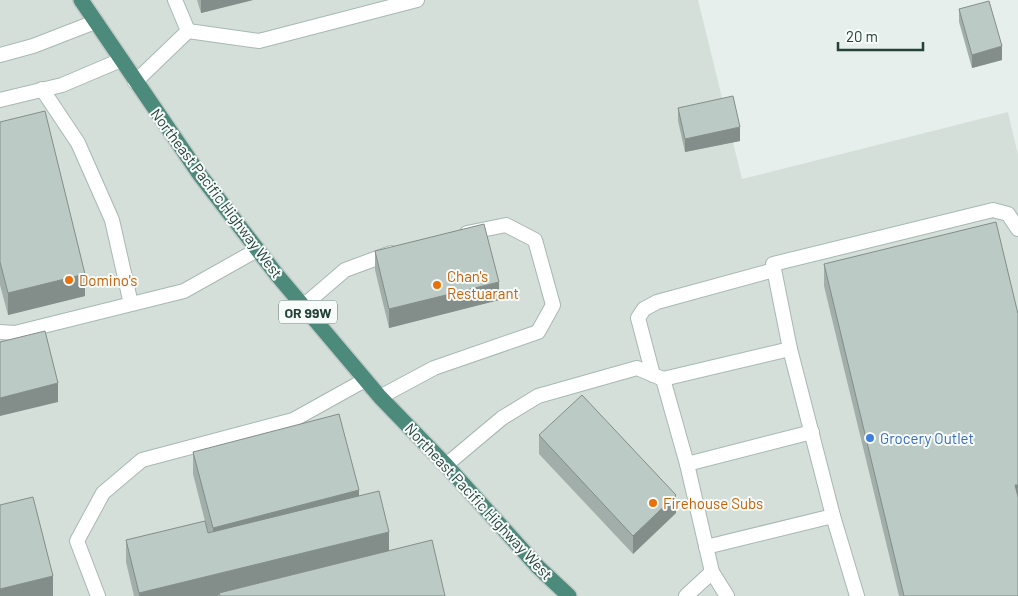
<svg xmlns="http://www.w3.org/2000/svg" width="1018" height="596" viewBox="0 0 1018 596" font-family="Barlow,sans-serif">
<rect width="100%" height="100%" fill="#e6efeb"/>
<path fill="#d4dfda" d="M 0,0 L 698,0 L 742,179 L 1008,112 L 1018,155 L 1018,596 L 0,596 Z"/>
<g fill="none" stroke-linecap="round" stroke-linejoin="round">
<defs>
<g id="service">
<path d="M 188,31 L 259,41 L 417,0"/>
<path d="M 0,55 L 33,46 L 95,22"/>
<path d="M 135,82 L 188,31 L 175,0"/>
<path d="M 42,89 L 78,143 L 112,220 L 131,304"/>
<path d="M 0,100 L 62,85 L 121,60"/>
<path d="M 303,306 L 345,270 L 391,253"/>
<path d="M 0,332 L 15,333 L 184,291 L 257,250"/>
<path d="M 653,375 L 638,318 L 644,309 L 657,302 L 774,270"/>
<path d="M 663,379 L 790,349"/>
<path d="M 380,397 L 434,368 L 538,332 L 553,305 L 535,240 L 506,225 L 467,233"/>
<path d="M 687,464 L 812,432"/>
<path d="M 446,465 L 502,418 L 538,396 L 637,368 L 663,379 L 687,464 L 712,572 L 727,596"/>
<path d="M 706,547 L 833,516"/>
<path d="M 98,596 L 77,541 L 103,493 L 142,460 L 293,420 L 365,380"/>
<path d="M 686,596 L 712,572"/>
<path d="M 857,596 L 833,516 L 790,349 L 773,264 L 993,210 L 1008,214 L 1018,229"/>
</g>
<path id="trunk" d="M 81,0 L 200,175 L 277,275 L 380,397 L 446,465 L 538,567 L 569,596"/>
</defs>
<use href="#service" stroke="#a8b8b2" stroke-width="16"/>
<use href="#trunk" stroke="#c2cac8" stroke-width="18"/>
<use href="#service" stroke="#fff" stroke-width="14"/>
<use href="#trunk" stroke="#4c8a7c" stroke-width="15"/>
</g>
<g fill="#a1aea9">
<path d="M 197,0 L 253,0 L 201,13 Z"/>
<path d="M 959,9 L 1002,60 L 972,68 L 959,22 Z"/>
<path d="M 678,108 L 740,141 L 685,152 L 678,121 Z"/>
<path d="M 0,122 L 85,296 L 8,315 L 0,285 Z"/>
<path d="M 375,251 L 499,300 L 389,328 L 375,270 Z"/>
<path d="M 824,264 L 1018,596 L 899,596 L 824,286 Z"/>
<path d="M 539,435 L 676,513 L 633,554 L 539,454 Z"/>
<path d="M 193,452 L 359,496 L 389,551 L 445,596 L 134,596 L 126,562 L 126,540 L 208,533 L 193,474 Z"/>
</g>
<g fill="#838d89">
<path d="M 201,0 L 253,0 L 201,13 Z"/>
<path d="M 1002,46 L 1002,60 L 972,68 L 972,55 Z"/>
<path d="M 740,127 L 740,141 L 685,152 L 685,139 Z"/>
<path d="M 85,274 L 85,296 L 8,315 L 8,293 Z"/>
<path d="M 499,282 L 499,300 L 389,328 L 389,309 Z"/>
<path d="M 58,383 L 58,402 L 0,416 L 0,398 Z"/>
<path d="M 1015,485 L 1018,485 L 1018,507 Z"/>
<path d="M 359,490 L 359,513 L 213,551 L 213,528 Z"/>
<path d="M 676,495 L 676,513 L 633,554 L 633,536 Z"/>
<path d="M 389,532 L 389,554 L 219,593 L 219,595 L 217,596 L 139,596 L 139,593 Z"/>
<path d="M 53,576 L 53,596 L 0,596 L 0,589 Z"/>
</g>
<g fill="#bbcac4" stroke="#838d89">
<path d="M 989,1 L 1002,46 L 972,55 L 959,9 Z"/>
<path d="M 733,96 L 740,127 L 685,139 L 678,108 Z"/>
<path d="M 45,111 L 85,274 L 8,293 L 0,262 L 0,122 Z"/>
<path d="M 996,222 L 1018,314 L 1018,485 L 1015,485 L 1018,497 L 1018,596 L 904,596 L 824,264 Z"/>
<path d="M 484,224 L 499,282 L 389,309 L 375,251 Z"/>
<path d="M 45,331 L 58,383 L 0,398 L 0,342 Z"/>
<path d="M 582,395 L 676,495 L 633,536 L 539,435 Z"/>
<path d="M 339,414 L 359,490 L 213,528 L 193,452 Z"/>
<path d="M 379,491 L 389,532 L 139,593 L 126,540 L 205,521 L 208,533 Z"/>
<path d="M 33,497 L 53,576 L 0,589 L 0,505 Z"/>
<path d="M 432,540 L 445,596 L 220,596 L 219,593 Z"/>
</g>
<g fill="#e8710a" stroke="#f7fbf9" stroke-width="2">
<circle cx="69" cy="280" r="5"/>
<circle cx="437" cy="285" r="5"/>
<circle cx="653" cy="503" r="5"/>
</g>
<circle fill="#3f7fe0" stroke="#f7fbf9" stroke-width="2" cx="870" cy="438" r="5"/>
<g text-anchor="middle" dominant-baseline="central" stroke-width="4" stroke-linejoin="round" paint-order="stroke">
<rect fill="#f7fbf9" stroke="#637a73" stroke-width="1" x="279" y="300.5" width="58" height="23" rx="4"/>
<g font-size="14" font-weight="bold" fill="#24423a">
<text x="308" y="312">OR 99W</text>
</g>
<g font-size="15" fill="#24423a" stroke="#f7fbf9">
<text transform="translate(217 193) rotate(53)">Northeast Pacific Highway West</text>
<text transform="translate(479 501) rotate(47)">Northeast Pacific Highway West</text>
</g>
<g font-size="15" fill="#c56008" stroke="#f7fbf9" text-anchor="start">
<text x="447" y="276">Chan's<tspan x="447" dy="17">Restuarant</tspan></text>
<text x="79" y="280">Domino's</text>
<text x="663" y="503">Firehouse Subs</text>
</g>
<g font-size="15" fill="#366cbe" stroke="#f7fbf9" text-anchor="start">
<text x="880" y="438">Grocery Outlet</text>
</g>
</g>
<path d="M838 42v8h85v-8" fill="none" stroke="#24423a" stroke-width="2.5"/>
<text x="846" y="42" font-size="15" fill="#24423a" stroke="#f7fbf9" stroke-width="4" paint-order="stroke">20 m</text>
</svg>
